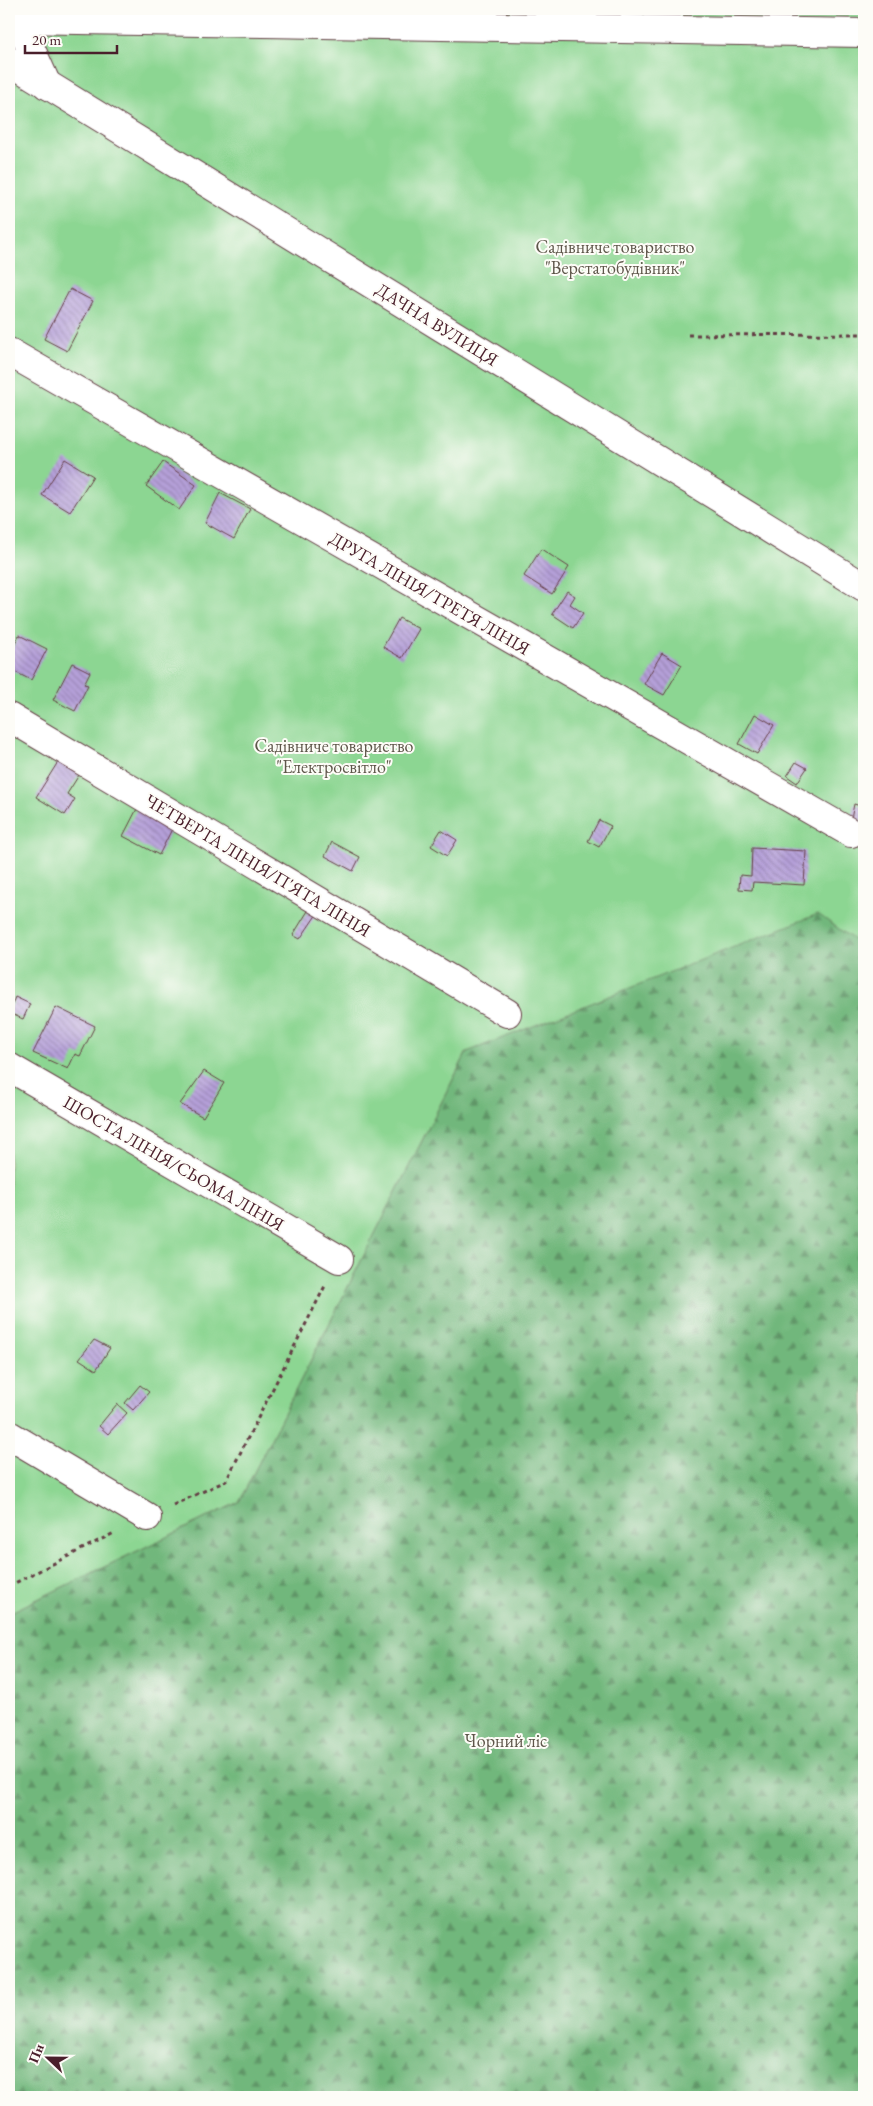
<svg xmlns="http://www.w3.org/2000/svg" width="873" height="2106" viewBox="0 0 873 2106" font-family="'EB Garamond',serif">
<defs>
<pattern id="forest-firs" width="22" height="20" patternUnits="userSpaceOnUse" patternTransform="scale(1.25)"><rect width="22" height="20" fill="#71b77c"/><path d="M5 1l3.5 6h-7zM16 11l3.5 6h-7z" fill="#5f9466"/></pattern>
<pattern id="building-back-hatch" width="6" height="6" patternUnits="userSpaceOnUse" patternTransform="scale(1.25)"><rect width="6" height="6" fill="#b5a0d9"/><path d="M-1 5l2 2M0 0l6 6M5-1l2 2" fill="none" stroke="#9582b0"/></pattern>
</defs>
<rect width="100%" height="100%" fill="#fdfcf7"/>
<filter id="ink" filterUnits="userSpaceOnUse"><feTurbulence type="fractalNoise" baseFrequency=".02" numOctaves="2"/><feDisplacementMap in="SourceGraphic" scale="10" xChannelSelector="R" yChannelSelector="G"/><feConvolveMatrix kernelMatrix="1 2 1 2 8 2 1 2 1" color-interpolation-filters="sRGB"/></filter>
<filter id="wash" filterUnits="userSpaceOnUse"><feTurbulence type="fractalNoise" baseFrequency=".0096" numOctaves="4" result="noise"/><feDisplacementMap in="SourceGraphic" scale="20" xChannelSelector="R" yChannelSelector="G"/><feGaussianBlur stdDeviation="1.12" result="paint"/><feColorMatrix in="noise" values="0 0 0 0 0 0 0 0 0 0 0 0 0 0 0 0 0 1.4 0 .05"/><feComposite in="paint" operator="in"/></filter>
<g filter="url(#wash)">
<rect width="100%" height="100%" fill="#f5e6cf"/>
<path fill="#8cd692" stroke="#6b7a5e" d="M 9,9 L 864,9 L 864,952 L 467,1052 L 239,1502 L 9,1613 Z"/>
<path fill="url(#forest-firs)" stroke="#5e6b54" d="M 818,914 L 864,947 L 864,2097 L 9,2097 L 9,1613 L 239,1502 L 467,1052 Z"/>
<g id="blocks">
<g fill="url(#building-back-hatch)">
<path d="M 70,289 L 93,301 L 67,351 L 44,339 Z"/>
<path d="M 65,459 L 93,476 L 70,512 L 42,495 Z"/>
<path d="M 163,462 L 196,485 L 179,510 L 146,486 Z"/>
<path d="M 220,493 L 250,509 L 234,539 L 205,523 Z"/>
<path d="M 541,549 L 569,567 L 552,594 L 524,576 Z"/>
<path d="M 567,591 L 575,596 L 570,604 L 583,613 L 573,628 L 552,614 Z"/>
<path d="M 399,618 L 419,629 L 402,658 L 383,647 Z"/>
<path d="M 19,635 L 47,649 L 31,680 L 9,669 L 9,655 Z"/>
<path d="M 662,653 L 682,665 L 664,695 L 644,684 Z"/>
<path d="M 72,663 L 90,672 L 84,684 L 88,685 L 75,711 L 53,700 Z"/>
<path d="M 755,714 L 774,725 L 757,754 L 739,744 Z"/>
<path d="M 63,754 L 84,767 L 67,794 L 75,799 L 65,815 L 36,797 Z"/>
<path d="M 796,762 L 807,768 L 797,783 L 787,776 Z"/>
<path d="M 854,804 L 864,807 L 863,821 L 851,819 Z"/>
<path d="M 139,805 L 175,823 L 159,855 L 123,836 Z"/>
<path d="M 599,820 L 611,826 L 599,847 L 588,841 Z"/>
<path d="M 441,830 L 457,840 L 447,856 L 431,846 Z"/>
<path d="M 332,842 L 360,857 L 353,871 L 325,856 Z"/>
<path d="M 752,848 L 806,851 L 804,885 L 753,882 L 752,890 L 739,889 L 740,875 L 751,876 Z"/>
<path d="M 311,906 L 319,911 L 300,939 L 293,935 Z"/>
<path d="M 15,997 L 30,1004 L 23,1019 L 9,1013 Z"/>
<path d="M 56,1007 L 95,1026 L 80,1056 L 75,1054 L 68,1069 L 33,1053 Z"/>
<path d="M 204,1071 L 224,1083 L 203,1117 L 180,1104 Z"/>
<path d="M 94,1340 L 110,1348 L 96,1370 L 79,1359 Z"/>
<path d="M 140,1385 L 149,1392 L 133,1410 L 125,1403 Z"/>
<path d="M 117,1404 L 127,1413 L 108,1434 L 99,1426 Z"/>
</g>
</g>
</g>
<g filter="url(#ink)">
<use href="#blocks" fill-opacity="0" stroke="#643d44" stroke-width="1"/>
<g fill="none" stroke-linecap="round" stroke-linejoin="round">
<defs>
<g id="minor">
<path d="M 13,9 L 47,85"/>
<path d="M 17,19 L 864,33"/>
<path d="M 9,61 L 864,587"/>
<path d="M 9,352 L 851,833"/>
<path d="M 9,717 L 507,1013"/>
<path d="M 9,1067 L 339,1259"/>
<path d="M 9,1435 L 147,1517"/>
</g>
</defs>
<use href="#minor" stroke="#643d44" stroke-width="30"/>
<g stroke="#643d44" stroke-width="3" stroke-dasharray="4 4" stroke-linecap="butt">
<path d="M 688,335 L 864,334"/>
<path d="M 173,1505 L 226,1481 L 326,1284"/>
<path d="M 9,1586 L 116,1532"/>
</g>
<use href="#minor" stroke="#fff" stroke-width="28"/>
</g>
</g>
<g text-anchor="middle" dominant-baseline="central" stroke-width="4" stroke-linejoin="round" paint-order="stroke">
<g font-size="18" fill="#5e564a" stroke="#fdfcf7">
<text x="615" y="246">Садівниче товариство<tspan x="615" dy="21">"Верстатобудівник"</tspan></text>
<text x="334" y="745">Садівниче товариство<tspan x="334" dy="21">"Електросвітло"</tspan></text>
<text x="506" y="1740">Чорний ліс</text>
</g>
<g font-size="18" fill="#4a1f2b" stroke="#fdfcf7">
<text transform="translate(437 324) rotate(32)">ДАЧНА ВУЛИЦЯ</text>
<text transform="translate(430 593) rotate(30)">ДРУГА ЛІНІЯ/ТРЕТЯ ЛІНІЯ</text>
<text transform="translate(258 865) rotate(31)">ЧЕТВЕРТА ЛІНІЯ/П'ЯТА ЛІНІЯ</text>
<text transform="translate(174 1163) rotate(30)">ШОСТА ЛІНІЯ/СЬОМА ЛІНІЯ</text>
</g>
</g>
<rect width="873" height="2106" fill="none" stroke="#fdfcf7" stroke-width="30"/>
<g transform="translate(48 2058) rotate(292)" stroke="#fdfcf7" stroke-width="4" paint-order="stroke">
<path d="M0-4L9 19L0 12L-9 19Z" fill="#4a1f2b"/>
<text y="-8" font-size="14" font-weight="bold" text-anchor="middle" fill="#4a1f2b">Пн</text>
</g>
<path d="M25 45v8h92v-8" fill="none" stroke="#4a1f2b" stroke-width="2.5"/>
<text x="32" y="45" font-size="15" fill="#4a1f2b" stroke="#fdfcf7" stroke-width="4" paint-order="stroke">20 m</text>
</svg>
